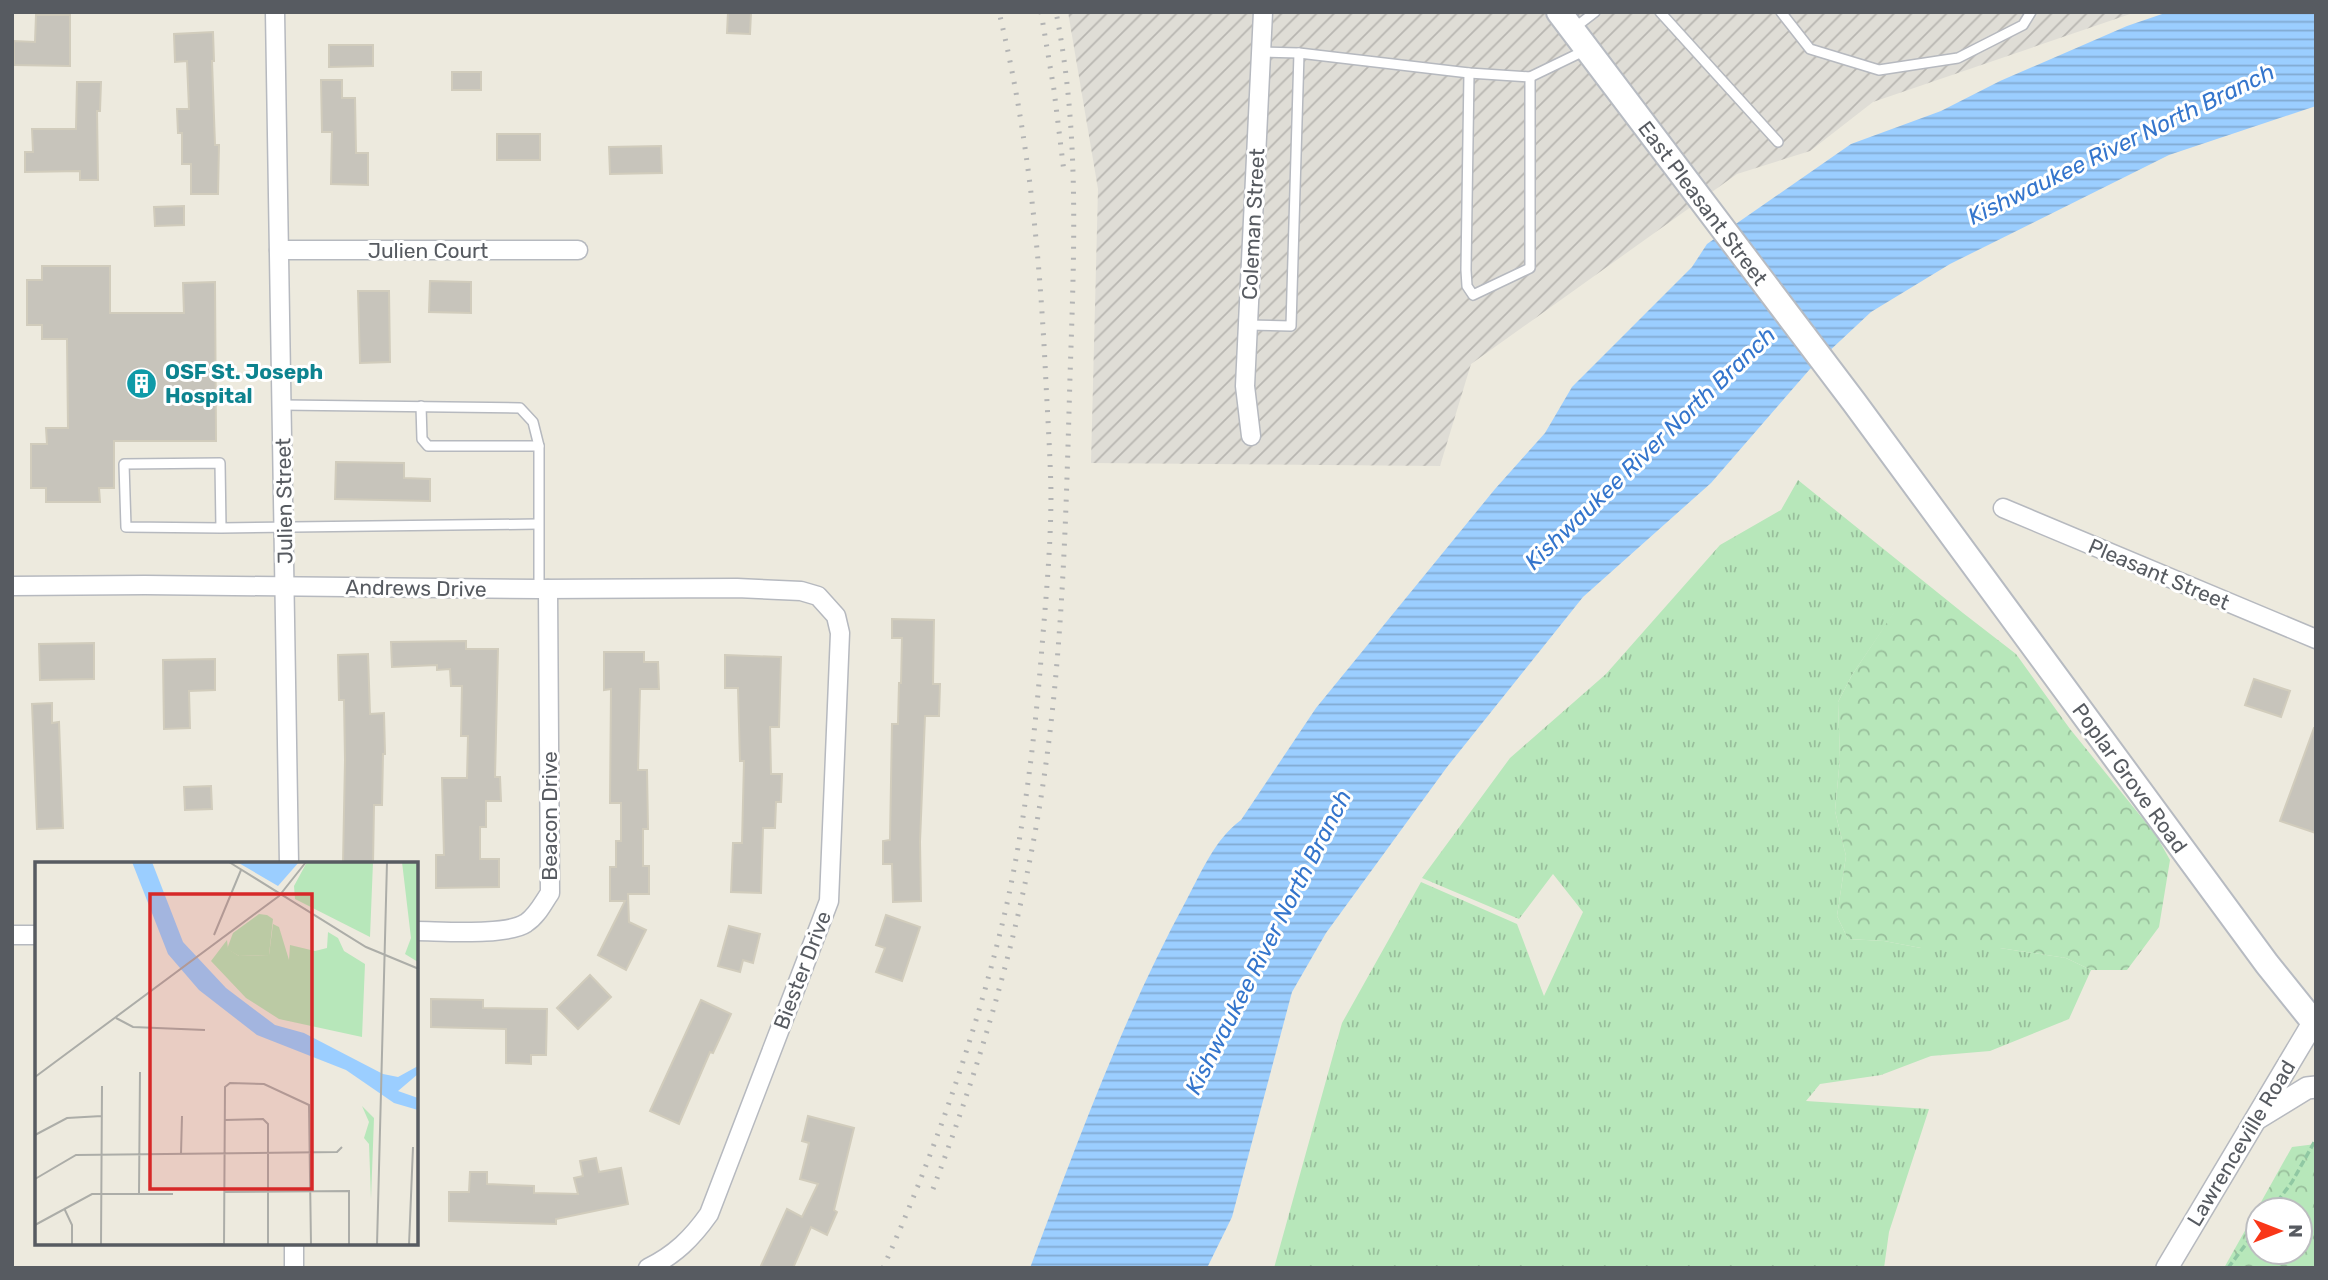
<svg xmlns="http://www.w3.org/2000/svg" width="2328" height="1280" viewBox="0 0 2328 1280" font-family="Rubik,sans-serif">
<defs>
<pattern id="industrial-furrows" width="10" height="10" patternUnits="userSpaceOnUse" patternTransform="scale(1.75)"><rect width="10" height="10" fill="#dfddd6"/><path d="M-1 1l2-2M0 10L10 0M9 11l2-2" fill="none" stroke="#b8b6b1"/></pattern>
<pattern id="grass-tufts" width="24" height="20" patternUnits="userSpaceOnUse" patternTransform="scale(1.75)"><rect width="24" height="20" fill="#b7e7ba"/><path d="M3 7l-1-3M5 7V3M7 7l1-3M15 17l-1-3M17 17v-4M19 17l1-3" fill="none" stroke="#98be9b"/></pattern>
<pattern id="forest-crowns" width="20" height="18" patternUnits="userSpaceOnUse" patternTransform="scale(1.75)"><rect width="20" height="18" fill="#b7e7ba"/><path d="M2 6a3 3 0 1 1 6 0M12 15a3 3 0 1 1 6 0" fill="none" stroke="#98be9b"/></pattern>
<pattern id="water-rules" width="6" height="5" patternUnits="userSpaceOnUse" patternTransform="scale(1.75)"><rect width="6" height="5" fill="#9bceff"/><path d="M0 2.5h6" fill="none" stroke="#81aad2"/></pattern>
</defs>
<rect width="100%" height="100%" fill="#edeade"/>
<path fill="url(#industrial-furrows)" d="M 1068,12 L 2136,12 L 1873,102 L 1810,151 L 1737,174 L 1471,364 L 1440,466 L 1091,463 L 1098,189 Z"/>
<path fill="url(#grass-tufts)" d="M 1798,480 L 1963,613 L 1894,613 L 1852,675 L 1838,702 L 1840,758 L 1835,811 L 1846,856 L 1837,916 L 1848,939 L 1884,941 L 1921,948 L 2000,948 L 2066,958 L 2091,970 L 2069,1019 L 1990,1051 L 1931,1056 L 1881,1075 L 1820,1084 L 1806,1101 L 1929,1109 L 1889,1232 L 1884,1268 L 1274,1268 L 1342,1023 L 1421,882 L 1517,924 L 1544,996 L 1583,912 L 1553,874 L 1519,919 L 1422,878 L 1510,758 L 1606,674 L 1720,545 L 1781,510 Z"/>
<g fill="url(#forest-crowns)" fill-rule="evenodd">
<path d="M 1894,612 L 1963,613 L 2016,654 L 2070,729 L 2156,835 L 2170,860 L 2159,927 L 2127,970 L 2091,970 L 2066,958 L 2000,948 L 1921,948 L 1884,941 L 1848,939 L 1837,916 L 1846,856 L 1835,811 L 1840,758 L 1838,702 L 1852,675 Z"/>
<path d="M 2316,1144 L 2316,1268 L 2224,1268 L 2292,1147 ZM 2258,1210 L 2300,1210 L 2300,1252 L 2258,1252 Z"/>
</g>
<path fill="url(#water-rules)" d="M 2168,12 L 2316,12 L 2316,106 L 2169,155 L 1950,264 L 1871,312 L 1810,369 L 1711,483 L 1583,597 L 1447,767 L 1326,933 L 1292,992 L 1232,1217 L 1207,1268 L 1030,1268 C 1077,1143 1123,1017 1187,899 C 1202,871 1215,839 1241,820 L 1316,708 L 1495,489 L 1545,433 L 1572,387 L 1692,267 L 1707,244 L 1851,144 L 1941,111 L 2000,81 L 2127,26 Z"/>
<g fill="#c7c4bb" stroke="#d1ccbc" stroke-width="2">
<path d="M 728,12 L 751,12 L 750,34 L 727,33 Z"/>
<path d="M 36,15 L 70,15 L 70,66 L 14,65 L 14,41 L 35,42 Z"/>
<path d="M 213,32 L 214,61 L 212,61 L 215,145 L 219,145 L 218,194 L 191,194 L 191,164 L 182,164 L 182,133 L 178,133 L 177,109 L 189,109 L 187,61 L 175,62 L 174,34 Z"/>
<path d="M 329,45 L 373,45 L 373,66 L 329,67 Z"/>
<rect x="452" y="72" width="29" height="18"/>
<path d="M 321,80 L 342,80 L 342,98 L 355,98 L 356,153 L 368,153 L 368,185 L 331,184 L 332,132 L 322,132 Z"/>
<path d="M 77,82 L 101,82 L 100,111 L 97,111 L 98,180 L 80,180 L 80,171 L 25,172 L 25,152 L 33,152 L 32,129 L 76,129 Z"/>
<rect x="497" y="134" width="43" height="26"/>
<path d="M 661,146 L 662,173 L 610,174 L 609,147 Z"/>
<path d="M 184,206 L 184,225 L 155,226 L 154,207 Z"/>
<path d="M 42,266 L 110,266 L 110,313 L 184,313 L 183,283 L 215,282 L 216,441 L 114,441 L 114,488 L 99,488 L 100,502 L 46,502 L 46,488 L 31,488 L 31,444 L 47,444 L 46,428 L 68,428 L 67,339 L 42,339 L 42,325 L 27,325 L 27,280 L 42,280 Z"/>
<path d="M 430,281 L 471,282 L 471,313 L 429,312 Z"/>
<path d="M 358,291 L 389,291 L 390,362 L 360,363 Z"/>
<path d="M 336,462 L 404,463 L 404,478 L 430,479 L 430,501 L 335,499 Z"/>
<path d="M 892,619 L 934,620 L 933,684 L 940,684 L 939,716 L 925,716 L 920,842 L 921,901 L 893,902 L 892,864 L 883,864 L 883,841 L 890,840 L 892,724 L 898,724 L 899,683 L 901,683 L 902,638 L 892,638 Z"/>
<path d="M 466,641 L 466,649 L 498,649 L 495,777 L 500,777 L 501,801 L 486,801 L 486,827 L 480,827 L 480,859 L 499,859 L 499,887 L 436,888 L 436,855 L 444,855 L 442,778 L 467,778 L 468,736 L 461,736 L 462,686 L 451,686 L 450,669 L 437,670 L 437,665 L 392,667 L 391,642 Z"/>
<path d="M 94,643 L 94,679 L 40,680 L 39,644 Z"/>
<path d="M 604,652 L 644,652 L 644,662 L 658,662 L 659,689 L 640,689 L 638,770 L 647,770 L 648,829 L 643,829 L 643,866 L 649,866 L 649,894 L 628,894 L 629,922 L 646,930 L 626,970 L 598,955 L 625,901 L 610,901 L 610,867 L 616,867 L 616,841 L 621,841 L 621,803 L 610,803 L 611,689 L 604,690 Z"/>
<path d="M 368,654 L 370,714 L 384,713 L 385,754 L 383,754 L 382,805 L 374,805 L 373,864 L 343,864 L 345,760 L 344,700 L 339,700 L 338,655 Z"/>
<path d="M 725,655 L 781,657 L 779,727 L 770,727 L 771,774 L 782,774 L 781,802 L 776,802 L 775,828 L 763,828 L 761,893 L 731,892 L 733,843 L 742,843 L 744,761 L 740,761 L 738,688 L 725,688 Z"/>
<path d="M 215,659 L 215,690 L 189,691 L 190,728 L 164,729 L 163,660 Z"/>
<path d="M 2254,679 L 2290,691 L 2281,717 L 2245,705 Z"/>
<path d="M 52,703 L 52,723 L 59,722 L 63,828 L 37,829 L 32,704 Z"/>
<path d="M 2314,728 L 2316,728 L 2316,833 L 2280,821 Z"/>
<path d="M 211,786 L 212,809 L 185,810 L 184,787 Z"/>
<path d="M 886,915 L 920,927 L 902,981 L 876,972 L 885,948 L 876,945 Z"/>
<path d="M 729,926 L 760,934 L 753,963 L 743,960 L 740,972 L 718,966 Z"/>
<path d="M 590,975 L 611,997 L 578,1029 L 557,1008 Z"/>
<path d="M 431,999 L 483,1000 L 483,1008 L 547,1009 L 546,1055 L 531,1055 L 531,1064 L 506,1063 L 506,1029 L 431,1027 Z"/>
<path d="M 701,1000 L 731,1014 L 713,1053 L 710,1052 L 679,1124 L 650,1111 Z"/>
<path d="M 808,1116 L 854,1128 L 834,1210 L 837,1212 L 827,1235 L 811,1227 L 793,1268 L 760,1268 L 787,1209 L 802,1217 L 818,1184 L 800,1179 L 809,1143 L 802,1141 Z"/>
<path d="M 596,1158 L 599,1172 L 621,1168 L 628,1204 L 556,1219 L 556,1224 L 449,1221 L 449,1192 L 469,1192 L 470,1172 L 487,1172 L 487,1184 L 534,1186 L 534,1193 L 578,1194 L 574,1178 L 583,1176 L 580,1161 Z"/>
</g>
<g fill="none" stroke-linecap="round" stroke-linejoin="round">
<defs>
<g id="service">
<path d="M 1660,12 L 1778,142"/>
<path d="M 1781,12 L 1810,49 L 1879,70 L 1958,58 L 2023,25 L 2031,12"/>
<path d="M 1573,29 L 1595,12"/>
<path d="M 1261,52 L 1299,53 L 1469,73 L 1530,77 L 1586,50"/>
<path d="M 1469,73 L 1466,270 L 1467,286 L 1473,295 L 1530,268 L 1530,77"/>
<path d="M 1248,325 L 1291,326 L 1299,53"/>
<path d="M 282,405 L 520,408 L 533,422 L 539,446 L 539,589"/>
<path d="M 421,406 L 422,439 L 428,446 L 539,446"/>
<path d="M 221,528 L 126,527 L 124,464 L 220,463 L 221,528 L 538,524"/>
</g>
<g id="minor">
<path d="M 275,12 L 289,864"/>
<path d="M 279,250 L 578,250"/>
<path d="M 1251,436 L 1245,386 L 1263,12"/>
<path d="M 2003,508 L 2316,639"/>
<path d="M 12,586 L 145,585 L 539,589 L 737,588 L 801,591 L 818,596 L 836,616 L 840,633 L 829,901 L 709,1214 C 692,1238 675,1255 648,1268"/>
<path d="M 416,931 C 442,931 507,936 526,923 C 537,916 543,903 550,893 L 548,589"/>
<path d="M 12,935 L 37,935"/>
<path d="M 294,1243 L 294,1268"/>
</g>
<g id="tertiary">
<path d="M 2258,1118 L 2307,1088 L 2316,1087"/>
<path d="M 2167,1268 L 2316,1018"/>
</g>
<path id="secondary" d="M 1559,12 L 1854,402 L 2267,964 L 2316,1025"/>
</defs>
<use href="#service" stroke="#b6b9bf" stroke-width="12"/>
<use href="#minor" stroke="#b6b9bf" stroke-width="21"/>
<use href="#tertiary" stroke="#b6b9bf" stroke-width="24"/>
<use href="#secondary" stroke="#b7bbc2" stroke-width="28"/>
<g stroke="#90c8a3" stroke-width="3.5" stroke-dasharray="7 3.5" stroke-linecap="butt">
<path d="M 2271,1210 L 2292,1182 L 2316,1139"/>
<path d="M 2228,1268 L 2258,1228"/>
</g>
<use href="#service" stroke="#fff" stroke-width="9"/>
<use href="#minor" stroke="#fff" stroke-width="18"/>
<use href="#tertiary" stroke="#fff" stroke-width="21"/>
<use href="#secondary" stroke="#fff" stroke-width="24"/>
<g stroke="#b3b4b4" stroke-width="5" stroke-dasharray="2 9" stroke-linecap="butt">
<path d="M 1041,12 L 1054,90 L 1064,172"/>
<path d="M 933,1189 C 982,1060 1021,928 1042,791 C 1063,654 1066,515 1070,377 C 1074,255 1080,132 1056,12"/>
<path d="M 883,1268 C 934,1155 978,1029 1006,908 C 1026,818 1036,726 1043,634 C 1047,587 1051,540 1051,492 C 1050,449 1047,406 1045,363 C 1039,246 1027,127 999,12"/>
</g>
</g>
<defs>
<symbol id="building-disc" viewBox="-11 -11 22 22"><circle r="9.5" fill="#0f9aa8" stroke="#fff"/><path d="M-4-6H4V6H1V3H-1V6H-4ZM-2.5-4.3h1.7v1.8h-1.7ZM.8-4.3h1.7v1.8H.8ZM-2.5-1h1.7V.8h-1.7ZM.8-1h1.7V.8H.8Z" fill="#fff"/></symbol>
</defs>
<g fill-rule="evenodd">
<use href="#building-disc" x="124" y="366" width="35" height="35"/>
</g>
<g text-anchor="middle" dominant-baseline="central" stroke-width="6" stroke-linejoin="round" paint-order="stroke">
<g font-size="21" fill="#575b61" stroke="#fff">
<text transform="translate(1703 203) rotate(53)">East Pleasant Street</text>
<text transform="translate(1253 224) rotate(-87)">Coleman Street</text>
<text x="428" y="250">Julien Court</text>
<text transform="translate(284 501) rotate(-91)">Julien Street</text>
<text transform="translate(2159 574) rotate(23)">Pleasant Street</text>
<text transform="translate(416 588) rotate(1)">Andrews Drive</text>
<text transform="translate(2130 778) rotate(54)">Poplar Grove Road</text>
<text transform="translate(549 816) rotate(-90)">Beacon Drive</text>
<text transform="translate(802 970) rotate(-69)">Biester Drive</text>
<text transform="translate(2241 1143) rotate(-59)">Lawrenceville Road</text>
</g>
<g font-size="21" font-weight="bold" fill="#0d838f" stroke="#fff" text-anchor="start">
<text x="165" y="371">OSF St. Joseph<tspan x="165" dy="24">Hospital</tspan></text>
</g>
<g font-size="23" font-style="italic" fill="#3475cc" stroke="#fff">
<text transform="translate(2121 144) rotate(-26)">Kishwaukee River North Branch</text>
<text transform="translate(1650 448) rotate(-44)">Kishwaukee River North Branch</text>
<text transform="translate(1268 942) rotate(-63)">Kishwaukee River North Branch</text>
</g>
</g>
<g transform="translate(35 862)">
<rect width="383" height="383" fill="#edeade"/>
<path d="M 367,0 L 383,0 L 383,100 L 370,92 L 376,76 ZM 238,62 L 244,65 L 254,98 L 255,83 L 280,89 L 292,86 L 293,70 L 303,76 L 309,89 L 330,102 L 327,175 L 244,157 L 211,136 L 176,99 L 192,78 L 193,87 L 204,94 L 234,93 ZM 327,244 L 339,256 L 336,337 L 334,282 L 329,276 L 334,260 Z" fill="#b7e7ba"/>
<path d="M 272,0 L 338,0 L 335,75 L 260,37 L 259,24 ZM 232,53 L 238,57 L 234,93 L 204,94 L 192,87 L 198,71 L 224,52 Z" fill="#b7e7ba"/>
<path d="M 97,0 L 117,0 L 148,80 L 191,126 L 240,163 L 269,171 L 348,212 L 363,215 L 383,204 L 383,212 L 363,229 L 383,236 L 383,248 L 359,241 L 311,208 L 222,173 L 164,128 L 133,92 ZM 202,0 L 264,0 L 243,24 Z" fill="#9bceff"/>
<path fill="none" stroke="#acada8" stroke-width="2" d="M 194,0 L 331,85 L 384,107M 179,73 L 206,8M 81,156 L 98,165 L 170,168M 0,215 L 244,34 L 271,0M 190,258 L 228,257 L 233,262 L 233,383M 0,273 L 32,256 L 67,254M 146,292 L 147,254M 0,317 L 41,293 L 302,290 L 307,285M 189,330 L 314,329 L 314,383M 104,331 L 105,210M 29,346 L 37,363 L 37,383M 0,363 L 57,332 L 138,332M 66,383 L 67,224M 144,383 L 189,382M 189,383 L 190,225 L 195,221 L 229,222 L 274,243 L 276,383M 342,383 L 352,0M 374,383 L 378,285"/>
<path fill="#d62828" fill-opacity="0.15" stroke="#d62828" stroke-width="3.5" d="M 115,32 L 277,32 L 277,327 L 115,327 Z"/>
<rect width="383" height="383" fill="none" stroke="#575b61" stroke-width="3.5"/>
</g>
<rect width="2328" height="1280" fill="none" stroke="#575b61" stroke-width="28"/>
<g transform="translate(2279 1231) rotate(90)"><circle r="33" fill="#ffffff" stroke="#bcbdc0" stroke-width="2"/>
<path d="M0-5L12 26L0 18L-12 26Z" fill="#f93718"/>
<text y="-10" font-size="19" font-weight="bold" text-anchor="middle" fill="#575b61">N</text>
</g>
</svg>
